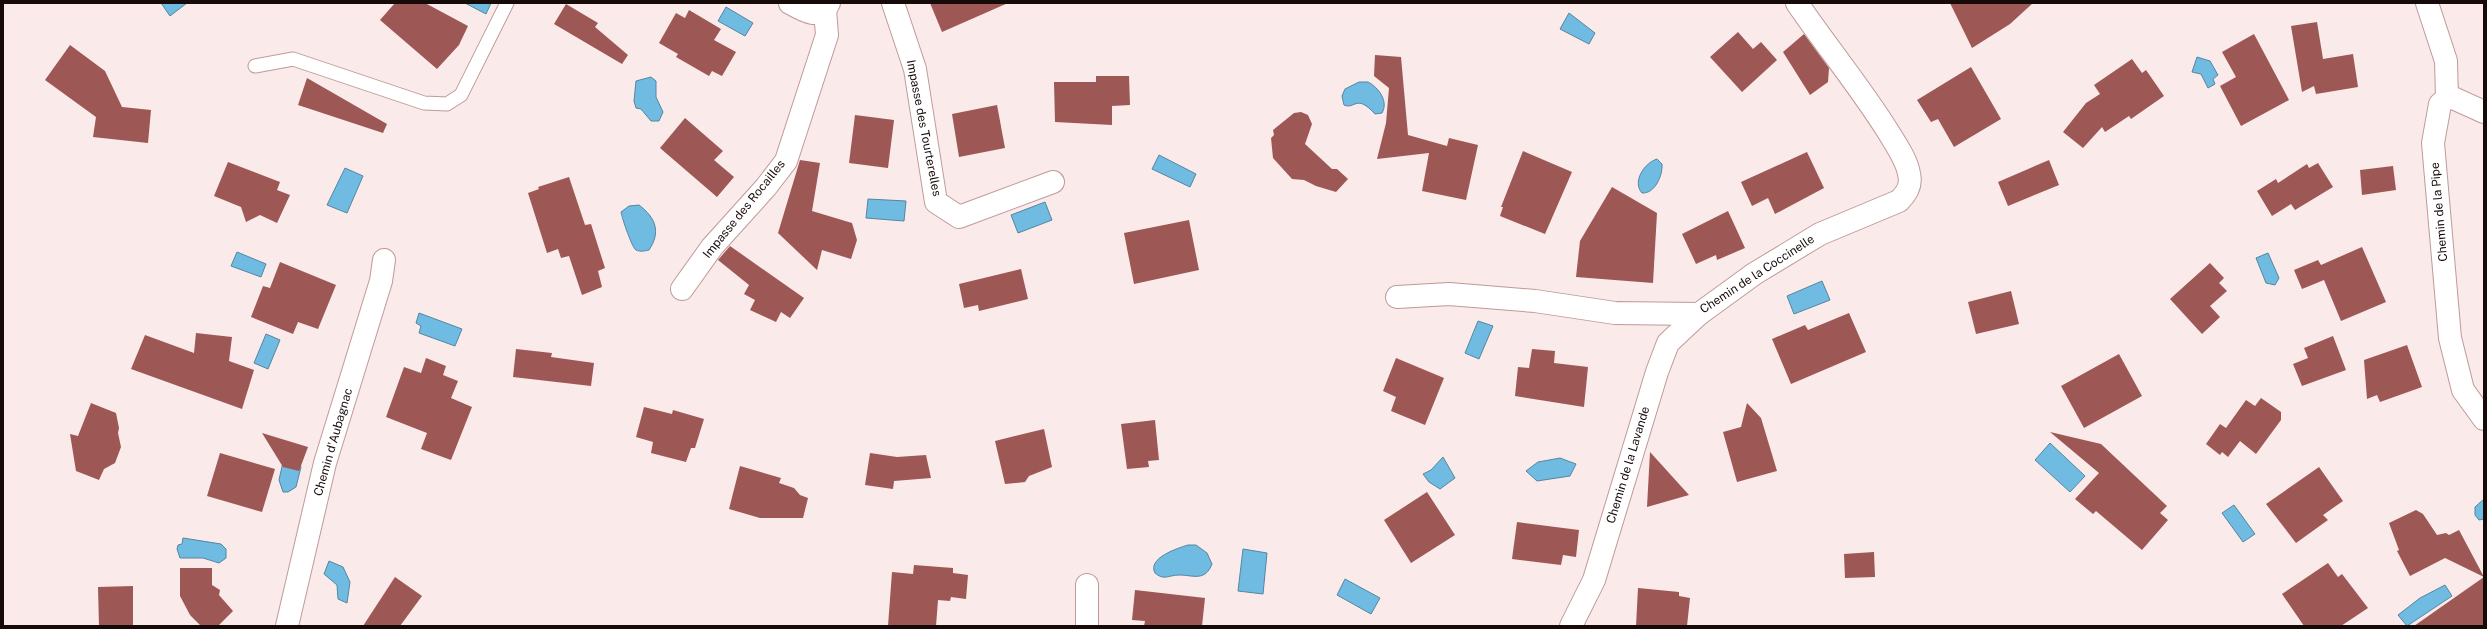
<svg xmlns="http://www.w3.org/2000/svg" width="2487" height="629" viewBox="0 0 2487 629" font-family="'Public Sans',sans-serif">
<rect width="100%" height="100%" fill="#faeae9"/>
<g fill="#70bbe1" stroke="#5586a0">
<path d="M 161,3 L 187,3 L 170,16 Z"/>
<path d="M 465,3 L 491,3 L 486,14 Z"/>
<path d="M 726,7 L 753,23 L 745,36 L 718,21 Z"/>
<path d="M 1569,13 L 1595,33 L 1589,44 L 1560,29 Z"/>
<path d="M 2197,57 L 2210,61 L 2218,75 L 2213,79 L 2215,84 L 2208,88 L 2201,74 L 2192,72 Z"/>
<path d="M 651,77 L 656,81 L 656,97 L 663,112 L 659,121 L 651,121 L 641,109 L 636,108 L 634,101 L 636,81 Z"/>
<path d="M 1359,82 L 1368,82 C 1378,87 1389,101 1382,113 L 1375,114 C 1356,93 1355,110 1344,105 L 1342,96 L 1345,89 Z"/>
<path d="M 1159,155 L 1196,174 L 1190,187 L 1152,169 Z"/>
<path d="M 1657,159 L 1662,164 C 1663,175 1655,194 1642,193 C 1632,182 1644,163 1657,159 Z"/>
<path d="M 345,168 L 363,176 L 347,213 L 327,205 Z"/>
<path d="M 868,199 L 906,201 L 904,221 L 866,218 Z"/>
<path d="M 1045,202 L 1052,220 L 1018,233 L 1011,215 Z"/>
<path d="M 639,205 C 656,218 661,232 649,250 C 645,251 640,252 636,250 C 632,248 622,218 621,212 L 629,206 Z"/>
<path d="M 237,252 L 266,264 L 261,277 L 231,266 Z"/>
<path d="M 2268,253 L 2279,278 L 2275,285 L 2266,283 L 2256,258 Z"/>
<path d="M 1822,281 L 1830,300 L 1794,314 L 1787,296 Z"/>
<path d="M 419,313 L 462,329 L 455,346 L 419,333 L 421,326 L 416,323 Z"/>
<path d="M 1478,321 L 1493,326 L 1479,359 L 1465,353 Z"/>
<path d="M 266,334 L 280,340 L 268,369 L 254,363 Z"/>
<path d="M 2050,443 L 2085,476 L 2070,492 L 2035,460 Z"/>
<path d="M 1443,457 L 1455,478 L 1440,489 L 1429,482 L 1423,474 L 1431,470 Z"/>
<path d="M 1560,458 L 1576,464 L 1570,476 L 1537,481 L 1526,471 L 1538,462 Z"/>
<path d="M 298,461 L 301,467 L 296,487 L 288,492 L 283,492 L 279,480 L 283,462 Z"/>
<path d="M 2484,499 L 2484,519 L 2479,520 L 2475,515 L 2475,507 Z"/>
<path d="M 2234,505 L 2255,534 L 2243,542 L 2222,513 Z"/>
<path d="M 183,538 L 221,544 L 226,549 L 226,558 L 219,563 L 203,558 L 180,558 L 177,549 L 178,545 L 182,544 Z"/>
<path d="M 1188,545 L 1196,545 L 1207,553 L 1212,564 C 1205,582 1193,575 1179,575 C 1169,575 1164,581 1155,573 C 1147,558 1178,548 1188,545 Z"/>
<path d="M 1243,549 L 1267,553 L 1263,594 L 1238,591 Z"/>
<path d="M 329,561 L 343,567 L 350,582 L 347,603 L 338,599 L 337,585 L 324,574 Z"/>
<path d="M 1345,579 L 1380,598 L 1371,614 L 1337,595 Z"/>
<path d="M 2445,585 L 2452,596 L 2407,626 L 2398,615 L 2420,598 Z"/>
</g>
<g fill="#9d5755">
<path d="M 395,3 L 425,3 L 468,26 L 459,45 L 437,69 L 380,20 Z"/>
<path d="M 930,3 L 1008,3 L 942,32 Z"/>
<path d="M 1950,3 L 2033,3 L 2010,24 L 1972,48 Z"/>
<path d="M 566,4 L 598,23 L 595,27 L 628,55 L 622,64 L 554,24 Z"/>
<path d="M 689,10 L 721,29 L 714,40 L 736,52 L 722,76 L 712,71 L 709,76 L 676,57 L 678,54 L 659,43 L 676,13 L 685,18 Z"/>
<path d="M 2317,22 L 2323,59 L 2353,54 L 2358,87 L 2316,94 L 2314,86 L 2302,92 L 2291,26 Z"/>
<path d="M 1738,32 L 1753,49 L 1761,42 L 1777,60 L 1742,92 L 1710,57 Z"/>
<path d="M 1804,34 L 1829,68 L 1828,82 L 1810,95 L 1783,52 Z"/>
<path d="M 2254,34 L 2289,100 L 2241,126 L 2220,86 L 2236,77 L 2222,52 Z"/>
<path d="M 70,45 L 105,71 L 122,107 L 151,110 L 148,143 L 93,137 L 96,117 L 45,80 Z"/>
<path d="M 1375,55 L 1401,57 L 1408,135 L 1447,146 L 1449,138 L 1478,145 L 1466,200 L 1422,191 L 1429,153 L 1377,159 L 1386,123 L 1389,88 L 1374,76 Z"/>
<path d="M 2132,59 L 2142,73 L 2146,70 L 2164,96 L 2131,119 L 2129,116 L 2105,132 L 2102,127 L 2083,148 L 2063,132 L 2086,103 L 2100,94 L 2094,85 Z"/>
<path d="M 1971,67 L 2001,119 L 1954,147 L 1938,119 L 1931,122 L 1917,100 Z"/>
<path d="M 1096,76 L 1129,76 L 1130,105 L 1112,106 L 1112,125 L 1055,122 L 1054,82 L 1096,82 Z"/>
<path d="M 307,78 L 387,124 L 383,133 L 298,105 Z"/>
<path d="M 997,105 L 1005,148 L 959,157 L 952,114 Z"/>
<path d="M 1301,112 L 1308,115 L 1312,124 L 1305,144 L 1332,169 L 1337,169 L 1348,179 L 1336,192 L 1316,186 L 1304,180 L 1292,179 L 1273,158 L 1271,138 L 1274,135 L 1273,130 L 1294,113 Z"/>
<path d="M 855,115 L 894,120 L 888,168 L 849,163 Z"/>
<path d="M 685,118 L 723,151 L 714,160 L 734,177 L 717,197 L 660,148 Z"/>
<path d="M 1523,151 L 1572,172 L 1545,234 L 1500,216 L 1503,207 L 1501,207 Z"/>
<path d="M 1807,152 L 1824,188 L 1775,214 L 1768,198 L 1752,206 L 1741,182 Z"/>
<path d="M 800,160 L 820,163 L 812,211 L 852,223 L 857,240 L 851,259 L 822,250 L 817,270 L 778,233 Z"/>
<path d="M 2049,160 L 2059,185 L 2008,206 L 1998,182 Z"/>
<path d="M 228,162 L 280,182 L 277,190 L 290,195 L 277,223 L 260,215 L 246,222 L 241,207 L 214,196 Z"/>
<path d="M 2318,163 L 2333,187 L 2295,210 L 2291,204 L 2272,216 L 2257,191 L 2276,179 L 2278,183 L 2307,164 L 2309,168 Z"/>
<path d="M 2393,166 L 2396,190 L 2362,195 L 2360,170 Z"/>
<path d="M 569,177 L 585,225 L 591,224 L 605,268 L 598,271 L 602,287 L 582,295 L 569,256 L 561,258 L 558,249 L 547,253 L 528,193 L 539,189 L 538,187 Z"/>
<path d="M 1612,187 L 1657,213 L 1653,283 L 1576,277 L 1580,241 Z"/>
<path d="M 1728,211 L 1745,248 L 1717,260 L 1716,255 L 1696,264 L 1682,234 Z"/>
<path d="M 1189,220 L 1199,270 L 1134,284 L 1124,233 Z"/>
<path d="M 730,246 L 804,298 L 790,318 L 781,312 L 776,322 L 750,310 L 755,300 L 744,294 L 749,285 L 718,260 Z"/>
<path d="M 2362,247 L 2386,302 L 2341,321 L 2324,280 L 2302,289 L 2294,270 L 2318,260 L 2321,265 Z"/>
<path d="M 280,262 L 336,285 L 318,329 L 298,322 L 293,334 L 251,317 L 263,286 L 270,288 Z"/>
<path d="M 2210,263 L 2224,278 L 2219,283 L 2227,291 L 2210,306 L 2220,317 L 2202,334 L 2170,299 Z"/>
<path d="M 1021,269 L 1028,299 L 979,311 L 978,305 L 964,308 L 959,284 Z"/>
<path d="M 2011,291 L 2019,324 L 1976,334 L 1968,302 Z"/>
<path d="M 1849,313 L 1866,352 L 1791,384 L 1772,339 L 1805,325 L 1808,330 Z"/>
<path d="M 196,333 L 232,337 L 229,361 L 254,370 L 242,409 L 131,369 L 145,335 L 194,353 Z"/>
<path d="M 2333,336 L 2346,370 L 2302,386 L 2293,364 L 2308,358 L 2304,348 Z"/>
<path d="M 2407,345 L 2422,387 L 2380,402 L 2377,395 L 2367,399 L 2364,360 Z"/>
<path d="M 516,349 L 552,353 L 551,357 L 594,363 L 591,386 L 513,377 Z"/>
<path d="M 1532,349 L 1555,351 L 1554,363 L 1588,367 L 1584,407 L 1515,396 L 1518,367 L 1529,368 Z"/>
<path d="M 2119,354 L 2142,396 L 2084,428 L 2061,386 Z"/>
<path d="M 426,358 L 446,366 L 443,375 L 458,381 L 451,398 L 472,407 L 451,460 L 421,449 L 427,433 L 386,417 L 404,367 L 421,373 Z"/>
<path d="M 1396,358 L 1444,378 L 1425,425 L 1391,411 L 1396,397 L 1383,391 Z"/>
<path d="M 2261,398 L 2281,412 L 2281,420 L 2256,454 L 2240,441 L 2228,457 L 2222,452 L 2220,455 L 2206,444 L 2220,424 L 2226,428 L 2246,400 L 2255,406 Z"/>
<path d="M 91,403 L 116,413 L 119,428 L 118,433 L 121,447 L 115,463 L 104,469 L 99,480 L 76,471 L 70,434 L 78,436 Z"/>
<path d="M 1747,403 L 1761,418 L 1777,471 L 1737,482 L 1723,432 L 1741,427 Z"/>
<path d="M 644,407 L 672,414 L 673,410 L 704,419 L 695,448 L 691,448 L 686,462 L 651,453 L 653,442 L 636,437 Z"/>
<path d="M 1155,420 L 1159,460 L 1148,461 L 1149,467 L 1127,469 L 1121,424 Z"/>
<path d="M 1044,429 L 1052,467 L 1029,476 L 1025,482 L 1005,484 L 995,441 Z"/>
<path d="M 2050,432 L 2101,444 L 2167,506 L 2160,513 L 2168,520 L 2142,550 L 2096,511 L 2093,514 L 2075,499 L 2099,473 Z"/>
<path d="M 262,433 L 308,447 L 299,471 L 283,467 Z"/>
<path d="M 1650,452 L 1689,495 L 1647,507 Z"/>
<path d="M 220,453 L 275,469 L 262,512 L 207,496 Z"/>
<path d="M 870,453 L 897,457 L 926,455 L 931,478 L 894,481 L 893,489 L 865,485 Z"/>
<path d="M 740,466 L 781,478 L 779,483 L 794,488 L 800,495 L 808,498 L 803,518 L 760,518 L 729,509 Z"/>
<path d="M 2319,467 L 2343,501 L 2323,515 L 2328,520 L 2296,543 L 2266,504 Z"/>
<path d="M 1427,492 L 1455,535 L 1411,563 L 1384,520 Z"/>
<path d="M 2416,510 L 2423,514 L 2437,535 L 2446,533 L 2449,535 L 2459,530 L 2484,577 L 2445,558 L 2410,576 L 2397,551 L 2399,550 L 2389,523 Z"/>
<path d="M 1517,522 L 1579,530 L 1576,557 L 1563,555 L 1561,565 L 1512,559 Z"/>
<path d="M 1874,552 L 1875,577 L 1845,578 L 1844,554 Z"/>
<path d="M 2328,563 L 2338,577 L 2342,574 L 2368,608 L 2341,626 L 2304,626 L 2282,594 Z"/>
<path d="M 914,565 L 953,568 L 953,573 L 968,575 L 966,599 L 951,597 L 950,601 L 938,600 L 936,626 L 888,626 L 892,572 L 913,574 Z"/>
<path d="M 180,568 L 212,568 L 212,585 L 220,590 L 219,595 L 233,611 L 218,626 L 201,626 L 190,615 L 180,596 Z"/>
<path d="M 395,577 L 422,596 L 400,626 L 363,626 Z"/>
<path d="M 2484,577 L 2484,626 L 2414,626 Z"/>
<path d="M 133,586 L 133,626 L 99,626 L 98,587 Z"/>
<path d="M 1638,588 L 1679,592 L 1679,596 L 1690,598 L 1687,626 L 1636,626 Z"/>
<path d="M 1135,590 L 1205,598 L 1202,626 L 1144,626 L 1145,621 L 1132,620 Z"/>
</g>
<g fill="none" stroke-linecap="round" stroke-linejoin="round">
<defs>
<path id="lane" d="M 255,66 L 293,59 L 424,103 L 447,104 L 461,95 L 507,3"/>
<g id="street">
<path d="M 790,3 C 804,11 820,21 829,3"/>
<path d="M 893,3 L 915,69 L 936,202 L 959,217 L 1053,182"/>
<path d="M 2427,3 L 2446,61 L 2447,98 L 2440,104 L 2433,143 L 2450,338 L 2463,390 L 2484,419"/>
<path d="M 2447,98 L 2453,98 L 2484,112"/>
<path d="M 682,289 L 712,247 L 766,187 L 786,161 L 827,35 L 825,10"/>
<path d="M 1397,297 L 1449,294 L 1535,301 L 1615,313 L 1699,314 L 1754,274 L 1820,234 L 1899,201 C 1907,193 1912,185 1909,174 C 1907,160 1896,145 1889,133 C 1861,88 1827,47 1797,3"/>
<path d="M 1087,585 L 1087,626"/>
<path d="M 287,626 L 325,463 L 381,281 L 384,260"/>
<path d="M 1571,626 L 1594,580 L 1657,372 L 1668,343 L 1699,314"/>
</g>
</defs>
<use href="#lane" stroke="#bf9a98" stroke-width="15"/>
<use href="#street" stroke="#bf9a98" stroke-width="24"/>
<use href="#lane" stroke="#fff" stroke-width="13"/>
<use href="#street" stroke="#fff" stroke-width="22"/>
</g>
<g text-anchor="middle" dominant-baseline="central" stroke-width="3" stroke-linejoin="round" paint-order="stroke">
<g font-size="12" fill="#170b0a" stroke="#fff">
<text transform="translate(924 128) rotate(79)">Impasse des Tourterelles</text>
<text transform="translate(744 209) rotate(-51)">Impasse des Rocailles</text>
<text transform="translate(2439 212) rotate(-95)">Chemin de la Pipe</text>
<text transform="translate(1757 274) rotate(-33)">Chemin de la Coccinelle</text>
<text transform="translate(333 442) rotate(-74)">Chemin d'Aubagnac</text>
<text transform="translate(1628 465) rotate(-73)">Chemin de la Lavande</text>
</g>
</g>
<rect width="2487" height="629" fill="none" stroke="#170b0a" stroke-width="8"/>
</svg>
